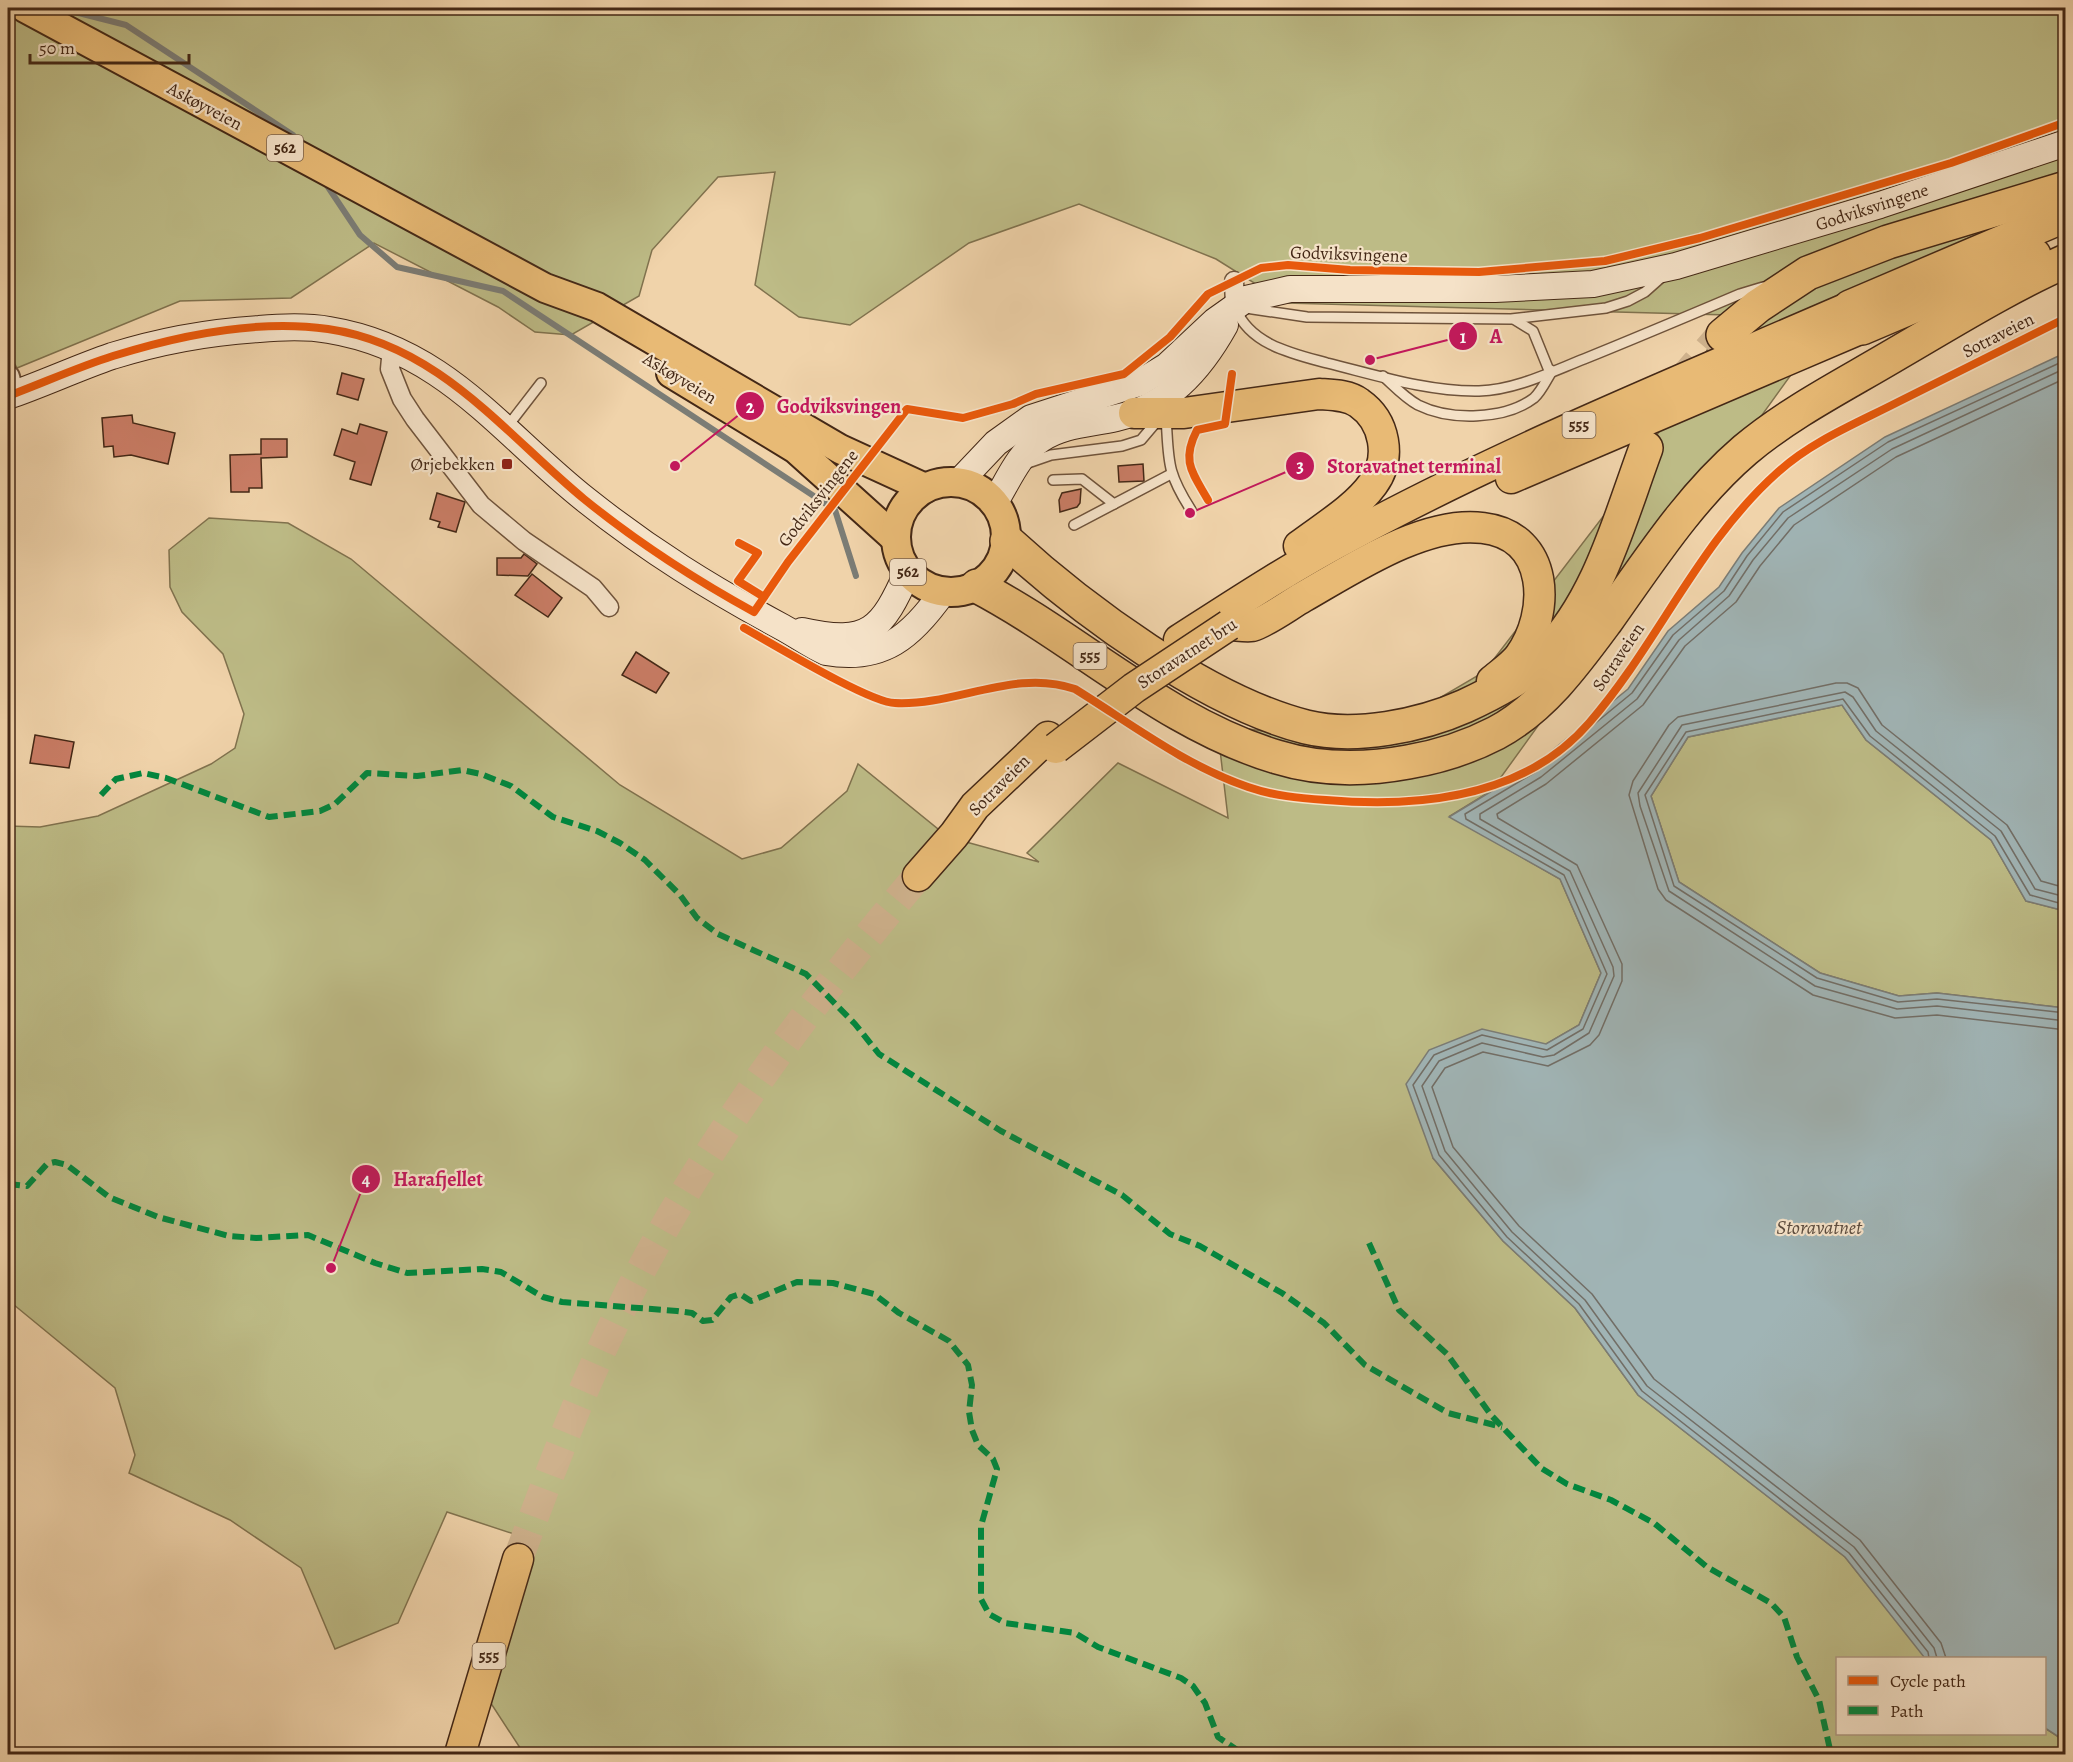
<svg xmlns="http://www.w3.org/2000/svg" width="2073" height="1762" viewBox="0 0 2073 1762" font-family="Alegreya,serif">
<rect width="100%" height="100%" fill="#f0d3aa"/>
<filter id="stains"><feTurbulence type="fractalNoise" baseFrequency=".00333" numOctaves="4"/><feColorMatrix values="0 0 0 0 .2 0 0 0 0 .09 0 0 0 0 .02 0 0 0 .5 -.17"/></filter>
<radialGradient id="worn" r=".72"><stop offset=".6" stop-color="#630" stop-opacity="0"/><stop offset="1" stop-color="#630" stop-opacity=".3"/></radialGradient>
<g fill="#bdbb86" stroke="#80724e" stroke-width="1.5">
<path d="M 8,8 L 2065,8 L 2065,212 L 1798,365 L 1491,791 L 1450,816 L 1560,879 L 1601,973 L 1579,1025 L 1546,1044 L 1433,1158 L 1503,1241 L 1575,1308 L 1638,1395 L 1845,1557 L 1926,1658 L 1838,1658 L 1838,1734 L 2044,1734 L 2045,1728 L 2065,1741 L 2065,1754 L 524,1754 L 481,1688 L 507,1649 L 523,1537 L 447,1512 L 398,1623 L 335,1649 L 301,1568 L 230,1520 L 129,1473 L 135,1455 L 115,1388 L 8,1300 L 8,826 L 40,827 L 98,816 L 211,764 L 235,748 L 244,714 L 223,654 L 182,612 L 170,587 L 169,550 L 209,518 L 288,523 L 351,559 L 620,785 L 742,859 L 781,848 L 847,791 L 858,764 L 948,837 L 1039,862 L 1027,853 L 1118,763 L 1228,818 L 1217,724 L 1358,746 L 1484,672 L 1628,484 L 1728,315 L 1286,303 L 1216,259 L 1079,204 L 969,243 L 850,325 L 799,317 L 755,285 L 775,172 L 718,177 L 652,250 L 639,296 L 571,335 L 535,332 L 498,307 L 374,243 L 291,298 L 180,301 L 17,368 L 8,353 Z"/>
<path d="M 1842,705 L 1866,740 L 1991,840 L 2026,901 L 2065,911 L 2065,1008 L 1937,993 L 1899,996 L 1820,973 L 1679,882 L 1651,796 L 1688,737 Z"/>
</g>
<path fill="#a0b4b5" stroke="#7b7c75" stroke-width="1.5" d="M 2065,353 L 2065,911 L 2026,901 L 1991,840 L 1866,740 L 1842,705 L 1688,737 L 1651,796 L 1679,882 L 1820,973 L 1899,996 L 1937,993 L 2065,1008 L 2065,1741 L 2045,1728 L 2044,1658 L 1924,1657 L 1845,1557 L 1638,1395 L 1575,1308 L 1503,1241 L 1433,1158 L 1406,1084 L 1429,1050 L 1482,1029 L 1546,1044 L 1579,1025 L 1601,973 L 1560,879 L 1449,817 L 1533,766 L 1628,689 L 1668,631 L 1719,587 L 1742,553 L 1779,508 L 1885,437 Z"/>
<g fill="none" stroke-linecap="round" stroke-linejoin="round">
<g stroke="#726e66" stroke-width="1.5">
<path d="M 2066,888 L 2041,881 L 2007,825 L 1882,725 L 1858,688 L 1847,683 L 1836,683 L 1678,717 L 1669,725 L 1633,781 L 1629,795 L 1658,889 L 1666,900 L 1813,995 L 1895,1018 L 1937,1015 L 2066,1030"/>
<path d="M 2066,897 L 2035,889 L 2001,831 L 1876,731 L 1853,697 L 1845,692 L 1682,725 L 1638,793 L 1640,806 L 1669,891 L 1815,986 L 1897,1009 L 1937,1006 L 2066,1021"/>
<path d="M 2066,905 L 2030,895 L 1995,836 L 1870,736 L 1843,699 L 1686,732 L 1645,795 L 1674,886 L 1817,978 L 1898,1002 L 1937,999 L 2066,1013"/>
<path d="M 1929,1658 L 1928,1652 L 1849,1553 L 1642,1391 L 1579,1304 L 1507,1237 L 1439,1155 L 1413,1085 L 1434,1055 L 1482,1035 L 1547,1050 L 1583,1029 L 1607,974 L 1564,875 L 1466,819 L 1465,814 L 1537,771 L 1632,693 L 1673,635 L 1724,591 L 1747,556 L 1783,512 L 1888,442 L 2066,360"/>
<path d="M 1937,1658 L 1934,1648 L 1854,1547 L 1647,1386 L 1585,1300 L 1512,1232 L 1445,1151 L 1422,1086 L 1439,1061 L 1482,1043 L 1543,1057 L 1554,1055 L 1589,1033 L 1614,976 L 1613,967 L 1570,871 L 1480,819 L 1480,814 L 1541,777 L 1637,699 L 1679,640 L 1729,596 L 1753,560 L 1788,518 L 1892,449 L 2066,368"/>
<path d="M 1946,1658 L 1941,1643 L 1860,1540 L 1654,1379 L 1592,1294 L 1519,1226 L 1453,1147 L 1432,1087 L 1445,1068 L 1483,1052 L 1548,1066 L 1590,1045 L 1599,1035 L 1622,981 L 1622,964 L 1577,865 L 1498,818 L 1497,814 L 1546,784 L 1643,705 L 1685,646 L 1736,602 L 1760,566 L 1794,525 L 1896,457 L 2066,378"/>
</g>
<g stroke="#7b7c75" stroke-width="6">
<path d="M 59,8 L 126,25 L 293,135 L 298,142"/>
<path d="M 324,181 L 360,235 L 397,267 L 503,291 L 835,510 L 856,576"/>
</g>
</g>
<g fill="#ca7d66" stroke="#442816" stroke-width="1.5">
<path d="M 342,373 L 364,379 L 358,400 L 337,394 Z"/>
<path d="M 132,415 L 133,423 L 175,433 L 168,464 L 131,455 L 114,457 L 113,446 L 104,447 L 102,418 Z"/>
<path d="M 360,424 L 387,432 L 371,485 L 350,479 L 355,462 L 334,455 L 342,429 L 357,434 Z"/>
<path d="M 261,439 L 287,439 L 287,457 L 261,458 L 262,488 L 249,488 L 249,492 L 231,492 L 230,455 L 261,454 Z"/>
<path d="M 1143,464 L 1144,481 L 1119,482 L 1118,466 Z"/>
<path d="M 1081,489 L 1080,503 L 1077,507 L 1060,512 L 1059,500 L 1062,493 Z"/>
<path d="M 437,493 L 465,502 L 456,532 L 438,527 L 440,522 L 430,519 Z"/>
<path d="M 524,554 L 537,564 L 528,576 L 497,575 L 497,558 L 521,558 Z"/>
<path d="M 532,574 L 562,598 L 548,617 L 515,595 Z"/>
<path d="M 636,652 L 669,673 L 656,693 L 622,675 Z"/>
<path d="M 35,735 L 74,742 L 69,768 L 30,763 Z"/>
</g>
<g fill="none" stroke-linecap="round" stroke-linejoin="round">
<path stroke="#ceb18c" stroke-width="30" stroke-dasharray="30 15" stroke-linecap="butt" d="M 518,1559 C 542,1495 565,1431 593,1369 C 673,1187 790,1027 918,876"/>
<path stroke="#ceb18c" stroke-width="33" stroke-dasharray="33 16" stroke-linecap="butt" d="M 1677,388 L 1723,335"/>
<defs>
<g id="service">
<path d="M 1246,308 L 1307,317 L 1511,319 L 1606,308 L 1628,301 L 1645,292 L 1663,276"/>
<path d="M 1236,309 C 1250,345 1294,354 1327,363 C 1376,375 1428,392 1479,391 C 1515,390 1551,372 1584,359 C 1636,338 1688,316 1740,294 L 1763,287"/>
<path d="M 1515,320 L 1533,331 L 1548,368 L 1552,371"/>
<path d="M 1383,376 C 1394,386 1405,398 1418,405 C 1450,421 1505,420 1534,398 C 1541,392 1547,379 1552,371"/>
<path d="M 1166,417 C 1169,461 1166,471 1191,510"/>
<path d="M 507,427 L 541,383"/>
<path d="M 1025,464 L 1051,455 L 1122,446 L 1141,440 L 1158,420"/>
<path d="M 1053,480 L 1082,479 L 1114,504"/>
<path d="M 1074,525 L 1171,474"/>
</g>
<g id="minor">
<path d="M 1234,281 L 1235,306"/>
<path d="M 392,348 L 390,369 L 402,399 L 415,419 L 481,505 L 524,541 L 593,588 L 609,607"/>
</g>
<path id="tertiary" d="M 8,377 L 13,394"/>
<g id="secondary">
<path d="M 8,396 C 43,384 77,368 112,356 C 160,341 210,332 259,329 C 282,327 307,326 329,330 C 445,349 500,432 586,500 C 650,551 710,588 782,627 C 797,635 810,645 826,652 C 883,662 912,636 943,592"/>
<path d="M 959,482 L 996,443 L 1031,418 L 1139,383 L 1167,366 L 1215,321 L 1246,299 L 1290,289 L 1495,289 L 1593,284 L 1676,266 L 1880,205 L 2066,143"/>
<path d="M 995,502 C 1008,481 1019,453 1041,439 C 1063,424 1090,424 1116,418 C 1167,407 1200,370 1225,325"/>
<path d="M 802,631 C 869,646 882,630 908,571"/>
</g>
<g id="primary">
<path d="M 25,8 L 545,288 L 597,307 L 840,449 L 925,488"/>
<path d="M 671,373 L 796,449 L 896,539"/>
<circle cx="951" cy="537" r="55"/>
</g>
<g id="trunk">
<path d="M 1134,413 L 1184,413 L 1319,394 C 1333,395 1348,395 1359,403 C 1385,421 1392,458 1373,484 C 1355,509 1324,527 1299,546"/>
<path d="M 1511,478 L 1862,328"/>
<path d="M 1229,625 C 1235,625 1245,627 1252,626 C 1266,622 1289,605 1303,597 C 1352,569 1425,520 1483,528 C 1550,536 1551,613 1519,657 C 1512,666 1500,674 1492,681"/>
<path d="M 1179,640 C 1235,604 1291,567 1350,536 C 1511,449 1682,380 1850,307"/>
<path d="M 918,876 L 954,835 L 975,806 L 1048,737"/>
<path d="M 460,1754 L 518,1559"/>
</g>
<g id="motorway">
<path d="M 1850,307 L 2066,215"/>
<path d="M 1862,328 L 2034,255"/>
<path d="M 1723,335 L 1758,306 L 1808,273 L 1888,242 L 2066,188"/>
<path d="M 1007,541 C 1082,610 1207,702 1306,727 C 1355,739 1420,726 1465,706 C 1495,692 1522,678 1545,655 C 1599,601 1620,518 1646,448"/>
<path d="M 977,586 C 1078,639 1166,724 1277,757 C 1319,770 1365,770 1408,762 C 1438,757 1469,747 1496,733 C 1543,708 1576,662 1607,620 C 1649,561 1690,497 1745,450 C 1789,413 1842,386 1891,357 C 1948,324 2005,288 2066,261"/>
</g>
</defs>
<use href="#service" stroke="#6f533b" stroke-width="12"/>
<use href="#minor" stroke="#6f533b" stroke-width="21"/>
<use href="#tertiary" stroke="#6f533b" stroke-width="26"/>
<use href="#secondary" stroke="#442816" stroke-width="28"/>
<use href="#primary" stroke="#442816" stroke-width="32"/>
<use href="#trunk" stroke="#442816" stroke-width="33"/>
<use href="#motorway" stroke="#442816" stroke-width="36"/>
<use href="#service" stroke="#f5e2c8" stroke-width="9"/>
<use href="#minor" stroke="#f5e2c8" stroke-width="18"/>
<use href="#tertiary" stroke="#f5e2c8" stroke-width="22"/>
<use href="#secondary" stroke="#f5e2c8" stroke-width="26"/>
<use href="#primary" stroke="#e8ba75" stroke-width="28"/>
<use href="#trunk" stroke="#e8ba75" stroke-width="30"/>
<use href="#motorway" stroke="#e8ba75" stroke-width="33"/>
<defs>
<path id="trunk-bridge" d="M 1056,748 L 1134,688 L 1229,625"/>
</defs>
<use href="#trunk-bridge" stroke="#442816" stroke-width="33" stroke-linecap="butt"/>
<use href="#trunk-bridge" stroke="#e8ba75" stroke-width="30"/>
<g stroke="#00873e" stroke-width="6" stroke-dasharray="12 6" stroke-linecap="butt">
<path d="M 101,795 L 116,779 L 143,773 L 166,778 L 269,817 L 320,811 L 335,804 L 367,773 L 417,776 L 462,770 L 481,774 L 511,786 L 553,817 L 597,831 L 620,843 L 645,860 L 680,895 L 697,918 L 718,934 L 806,974 L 855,1024 L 879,1054 L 1001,1131 L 1122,1195 L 1170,1234 L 1200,1246 L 1282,1293 L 1324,1323 L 1365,1365 L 1448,1413 L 1502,1427"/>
<path d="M 8,1184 L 27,1186 L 47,1164 L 55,1162 L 67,1165 L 109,1197 L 158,1217 L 229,1236 L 256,1238 L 308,1235 L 375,1263 L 407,1273 L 482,1269 L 501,1272 L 543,1297 L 562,1302 L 677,1311 L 692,1313 L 703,1321 L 712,1320 L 731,1297 L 740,1294 L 751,1301 L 797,1282 L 833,1283 L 874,1294 L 899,1313 L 949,1341 L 968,1365 L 972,1385 L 969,1412 L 972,1430 L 978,1445 L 993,1459 L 997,1469 L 981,1526 L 981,1599 L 989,1614 L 1005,1623 L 1075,1633 L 1098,1647 L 1181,1678 L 1193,1686 L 1205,1703 L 1218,1737 L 1243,1754"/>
<path d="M 1369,1243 L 1399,1310 L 1447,1354 L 1491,1415 L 1541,1468 L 1567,1484 L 1611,1500 L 1654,1523 L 1707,1567 L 1771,1603 L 1784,1617 L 1797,1657 L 1819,1700 L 1831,1754"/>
</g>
<defs>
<g id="cycleway">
<path d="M 8,396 C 43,383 78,367 113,356 C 180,335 258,319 328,329 C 439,345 504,433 584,499 C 637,542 694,579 754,612 L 788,562 L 907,409 L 963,418 L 1013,404 L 1036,394 L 1124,374 L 1170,337 L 1208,294 L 1261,268 L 1288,265 L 1350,270 L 1479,272 L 1605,261 L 1700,238 L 1951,163 L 2066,122"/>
<path d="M 1208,500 C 1192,472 1181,461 1197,430 L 1225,424 L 1232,374"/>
<path d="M 739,543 L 758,553 L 738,581 L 764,597"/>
<path d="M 744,628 C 773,644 870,703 895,703 C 956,706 1015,668 1075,689 C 1130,723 1186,766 1248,787 C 1274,796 1299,798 1326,800 C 1418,808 1524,798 1589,723 C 1658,644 1698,543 1778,472 C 1812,441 1857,423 1898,402 C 1954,374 2010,346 2066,318"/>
</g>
</defs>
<use href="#cycleway" stroke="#f5e2c8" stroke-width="11"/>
<use href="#cycleway" stroke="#e8590c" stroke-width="8"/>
</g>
<rect fill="#8f2418" stroke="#f5e2c8" stroke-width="2" x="501" y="458" width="12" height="12" rx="3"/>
<g text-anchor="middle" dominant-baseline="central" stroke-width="4.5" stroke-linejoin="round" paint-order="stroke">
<g fill="#f5e2c8" stroke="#79604b" stroke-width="1.5">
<rect x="267" y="135" width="36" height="26" rx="4.5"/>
<rect x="1562.5" y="412" width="33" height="26" rx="4.5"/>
<rect x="890" y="559" width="36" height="26" rx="4.5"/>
<rect x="1073.5" y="643" width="33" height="26" rx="4.5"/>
<rect x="472.5" y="1643" width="33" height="26" rx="4.5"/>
</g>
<g font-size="16" font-weight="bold" fill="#442816">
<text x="285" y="148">562</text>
<text x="1579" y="425">555</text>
<text x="908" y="572">562</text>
<text x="1090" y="656">555</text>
<text x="489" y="1656">555</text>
</g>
<g font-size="18" fill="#442816" stroke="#f5e2c8">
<text transform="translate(205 106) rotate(28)">Askøyveien</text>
<text transform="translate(1872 207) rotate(-18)">Godviksvingene</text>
<text transform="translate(1349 254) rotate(2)">Godviksvingene</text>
<text transform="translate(1998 335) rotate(-27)">Sotraveien</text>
<text transform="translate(680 378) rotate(31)">Askøyveien</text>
<text transform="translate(818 498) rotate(-52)">Godviksvingene</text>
<text transform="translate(1187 653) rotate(-33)">Storavatnet bru</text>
<text transform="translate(1618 657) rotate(-56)">Sotraveien</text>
<text transform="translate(999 785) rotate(-45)">Sotraveien</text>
</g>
<g font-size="18" fill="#442816" stroke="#f5e2c8" text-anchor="end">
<text x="495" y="464">Ørjebekken</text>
</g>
<g font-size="20" font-style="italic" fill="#5b4b3e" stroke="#f5e2c8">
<text x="1819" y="1227">Storavatnet</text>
</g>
</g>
<path fill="none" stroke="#c2185b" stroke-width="2" d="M1370 360L1463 336M675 466L750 406M1190 513L1300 466M331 1268L366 1179"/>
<g fill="#c2185b" stroke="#f5e2c8" stroke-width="2">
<circle cx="1370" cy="360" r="6"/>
<circle cx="675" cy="466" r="6"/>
<circle cx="1190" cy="513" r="6"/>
<circle cx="331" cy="1268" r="6"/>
<circle cx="1463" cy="336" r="15"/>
<circle cx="750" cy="406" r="15"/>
<circle cx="1300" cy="466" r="15"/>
<circle cx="366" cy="1179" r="15"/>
</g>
<g font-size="18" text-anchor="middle" font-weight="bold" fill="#fff">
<text x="1463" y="343">1</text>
<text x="750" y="413">2</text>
<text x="1300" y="472">3</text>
<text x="366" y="1185">4</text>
</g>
<g font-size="20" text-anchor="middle" font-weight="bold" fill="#c2185b" stroke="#f5e2c8" stroke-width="4.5" stroke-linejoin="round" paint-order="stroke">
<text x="1496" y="343">A</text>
<text x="839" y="413">Godviksvingen</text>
<text x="1414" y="473">Storavatnet terminal</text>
<text x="438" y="1186">Harafjellet</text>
</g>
<rect width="2073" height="1762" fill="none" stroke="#f0d3aa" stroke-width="30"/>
<rect x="9" y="9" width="2055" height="1744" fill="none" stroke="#442816" stroke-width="3"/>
<rect x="15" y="15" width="2043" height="1732" fill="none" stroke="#442816" stroke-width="1.5"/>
<rect x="1836" y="1657" width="210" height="78" fill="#f5e2c8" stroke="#ae9881" stroke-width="1.5"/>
<rect x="1848" y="1676" width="30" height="9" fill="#e8590c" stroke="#ae9881" stroke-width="1.5"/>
<text x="1890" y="1687" font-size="18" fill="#442816">Cycle path</text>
<rect x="1848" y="1706" width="30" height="9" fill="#00873e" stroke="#ae9881" stroke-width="1.5"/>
<text x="1890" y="1717" font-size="18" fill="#442816">Path</text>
<path d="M30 54v9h159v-9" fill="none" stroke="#442816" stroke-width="3"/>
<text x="39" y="54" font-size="18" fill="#442816" stroke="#f5e2c8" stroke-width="4.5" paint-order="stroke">50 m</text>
<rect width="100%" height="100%" filter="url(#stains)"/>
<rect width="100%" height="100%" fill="url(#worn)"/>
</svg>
